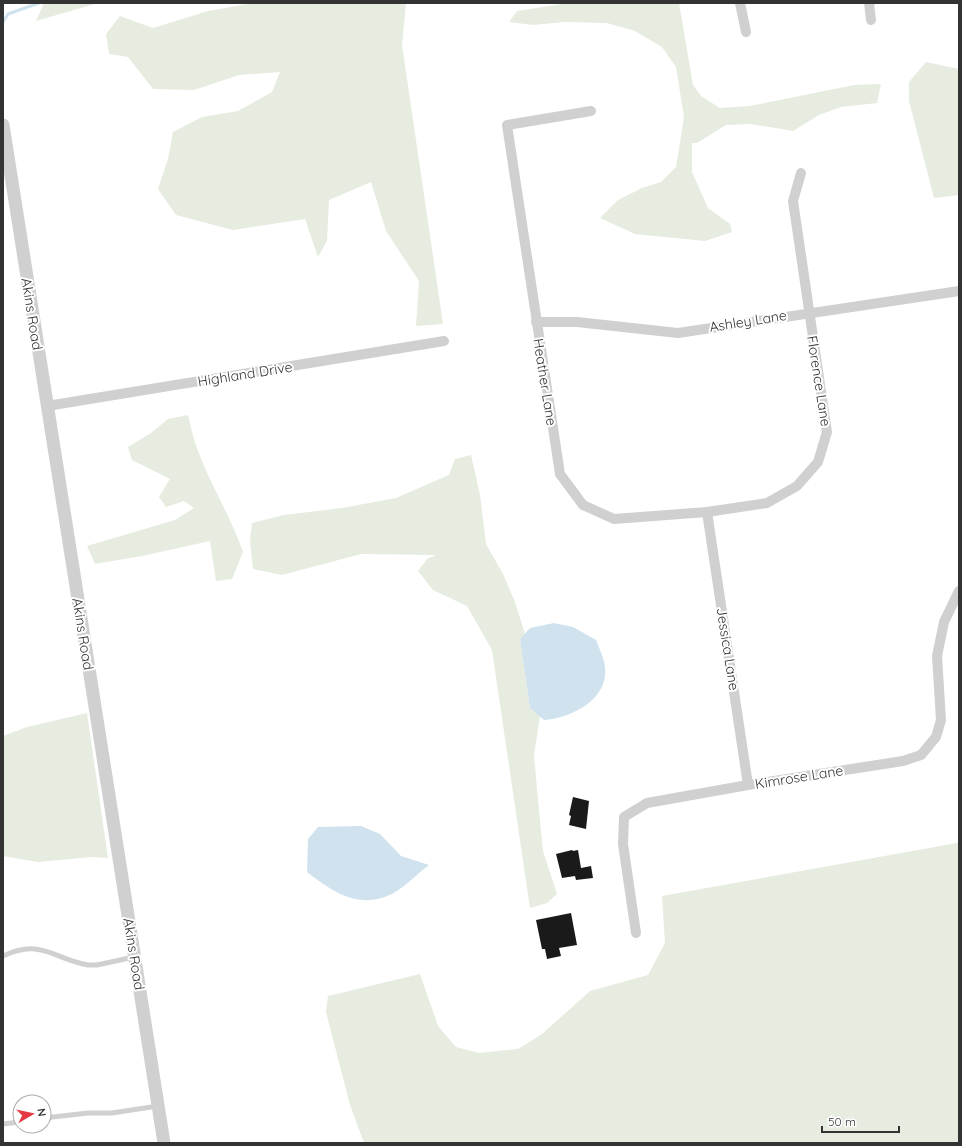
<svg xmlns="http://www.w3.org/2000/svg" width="962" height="1146" viewBox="0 0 962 1146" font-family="Quicksand,sans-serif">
<rect width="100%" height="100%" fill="#fff"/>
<g fill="#e6ecdf">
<path d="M 44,3 L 98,3 L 36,21 Z"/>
<path d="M 254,3 L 406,3 L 402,45 L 443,324 L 416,326 L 419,281 L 386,231 L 371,182 L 329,200 L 327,241 L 318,257 L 305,219 L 233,230 L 176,215 L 158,189 L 168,159 L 173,132 L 202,117 L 238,111 L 272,92 L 280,72 L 239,75 L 194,90 L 153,89 L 128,57 L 109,54 L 106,34 L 120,16 L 153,28 L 208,11 Z"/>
<path d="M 568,3 L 679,3 L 693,85 L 701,96 L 720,108 L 750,106 L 854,85 L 881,84 L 877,103 L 841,107 L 819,115 L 793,131 L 751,124 L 726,125 L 697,143 L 692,143 L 692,172 L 708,208 L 730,224 L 732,232 L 705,241 L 635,234 L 600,218 L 618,200 L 642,188 L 661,182 L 676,167 L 684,117 L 676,67 L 662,47 L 635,31 L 607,23 L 564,22 L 533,25 L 509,22 L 517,11 Z"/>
<path d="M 926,62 L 959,69 L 959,195 L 934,198 L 909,101 L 909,82 Z"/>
<path d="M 188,415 C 191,427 193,439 198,451 C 211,486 231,517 243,552 L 232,579 L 216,581 L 210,541 L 142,556 L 95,564 L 87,546 L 175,520 L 194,508 L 184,501 L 166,507 L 159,497 L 170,479 L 132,460 L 128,447 L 151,433 L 168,419 Z"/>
<path d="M 471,455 L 480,495 L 486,544 L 503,574 L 515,602 L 525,634 L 520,639 L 530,708 L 540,716 L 534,755 L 539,811 L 543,851 L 557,894 L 547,903 L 530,908 L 492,650 L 467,606 L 433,590 L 418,571 L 427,559 L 436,555 L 361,554 L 282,575 L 253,569 L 250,540 L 252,523 L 284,515 L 342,508 L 396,498 L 449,475 L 455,459 Z"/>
<path d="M 87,713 L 108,858 L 92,857 L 38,862 L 3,856 L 3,736 L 27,727 Z"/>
<path d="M 959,840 L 959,1143 L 364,1143 L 350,1105 L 326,1012 L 328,996 L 420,974 L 438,1026 L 456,1047 L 479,1053 L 518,1049 L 542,1034 L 590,991 L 648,975 L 665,943 L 662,896 L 957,843 Z"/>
</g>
<g fill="#cfe2ee">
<path d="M 554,623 L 573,627 L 596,640 C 599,648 604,658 605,667 C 609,699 572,718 544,720 L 530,708 L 520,639 L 530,628 Z"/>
<path d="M 361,826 L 380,834 L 401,856 L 429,865 C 417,874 405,887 392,894 C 358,910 333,892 307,872 L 308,839 L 318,827 Z"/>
</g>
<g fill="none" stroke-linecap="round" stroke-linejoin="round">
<path stroke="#cfe2ee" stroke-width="3" d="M 3,22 L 8,14 L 39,3"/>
</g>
<g fill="#1a1a1a">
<path d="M 573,797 L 589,801 L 586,829 L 569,825 L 571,816 L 569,815 Z"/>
<path d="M 572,850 L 573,851 L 578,850 L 581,868 L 591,866 L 593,878 L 576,880 L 575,876 L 562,878 L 556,854 Z"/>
<path d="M 571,913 L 577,945 L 559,948 L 561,956 L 547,959 L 545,949 L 542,949 L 536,920 Z"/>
</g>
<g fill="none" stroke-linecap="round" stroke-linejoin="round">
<g stroke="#d0d0d0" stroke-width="5">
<path d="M 3,956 C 42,938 53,959 88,965 L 97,965 L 134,957"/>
<path d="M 44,1118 L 88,1113 L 112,1113 L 158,1106"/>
<path d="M 3,1124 L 20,1122"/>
</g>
<g stroke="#d0d0d0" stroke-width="10">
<path d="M 740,3 L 746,32"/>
<path d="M 869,3 L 871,20"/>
<path d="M 591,111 L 507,125 L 560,474 L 583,505 L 614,519 L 707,512 L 767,503 L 797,486 L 818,462 L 827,432 L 793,201 L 801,173"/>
<path d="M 536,322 L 577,322 L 678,333 L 959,291"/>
<path d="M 47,406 L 444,341"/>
<path d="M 707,512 L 748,785"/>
<path d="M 636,933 L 623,844 L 624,817 L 647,803 L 748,785 L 903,761 L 921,755 L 936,737 L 941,720 L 937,656 L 944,622 L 959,591"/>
</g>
<path stroke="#d0d0d0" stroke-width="13" d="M 3,125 L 164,1143"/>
</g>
<g text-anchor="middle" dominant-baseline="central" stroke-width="4" stroke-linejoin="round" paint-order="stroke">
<g font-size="14" fill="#333" stroke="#fff">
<text transform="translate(32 314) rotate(81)">Akins Road</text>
<text transform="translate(748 321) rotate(-9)">Ashley Lane</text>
<text transform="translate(245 374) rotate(-9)">Highland Drive</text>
<text transform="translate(819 381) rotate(81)">Florence Lane</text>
<text transform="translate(545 382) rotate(81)">Heather Lane</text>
<text transform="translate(83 634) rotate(81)">Akins Road</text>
<text transform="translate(728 649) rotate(81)">Jessica Lane</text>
<text transform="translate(799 777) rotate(-9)">Kimrose Lane</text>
<text transform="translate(134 954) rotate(81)">Akins Road</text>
</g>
</g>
<rect width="962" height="1146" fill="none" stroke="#333333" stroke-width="8"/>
<g transform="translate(32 1114) rotate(81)"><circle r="19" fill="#ffffff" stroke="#adadad"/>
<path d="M0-3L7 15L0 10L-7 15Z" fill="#e63946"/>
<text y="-6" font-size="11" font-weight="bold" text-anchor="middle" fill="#333333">N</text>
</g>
<path d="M822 1126v6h77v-6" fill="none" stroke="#333333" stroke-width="2"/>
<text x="828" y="1126" font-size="12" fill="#333333" stroke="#ffffff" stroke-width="3" paint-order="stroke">50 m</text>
</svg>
